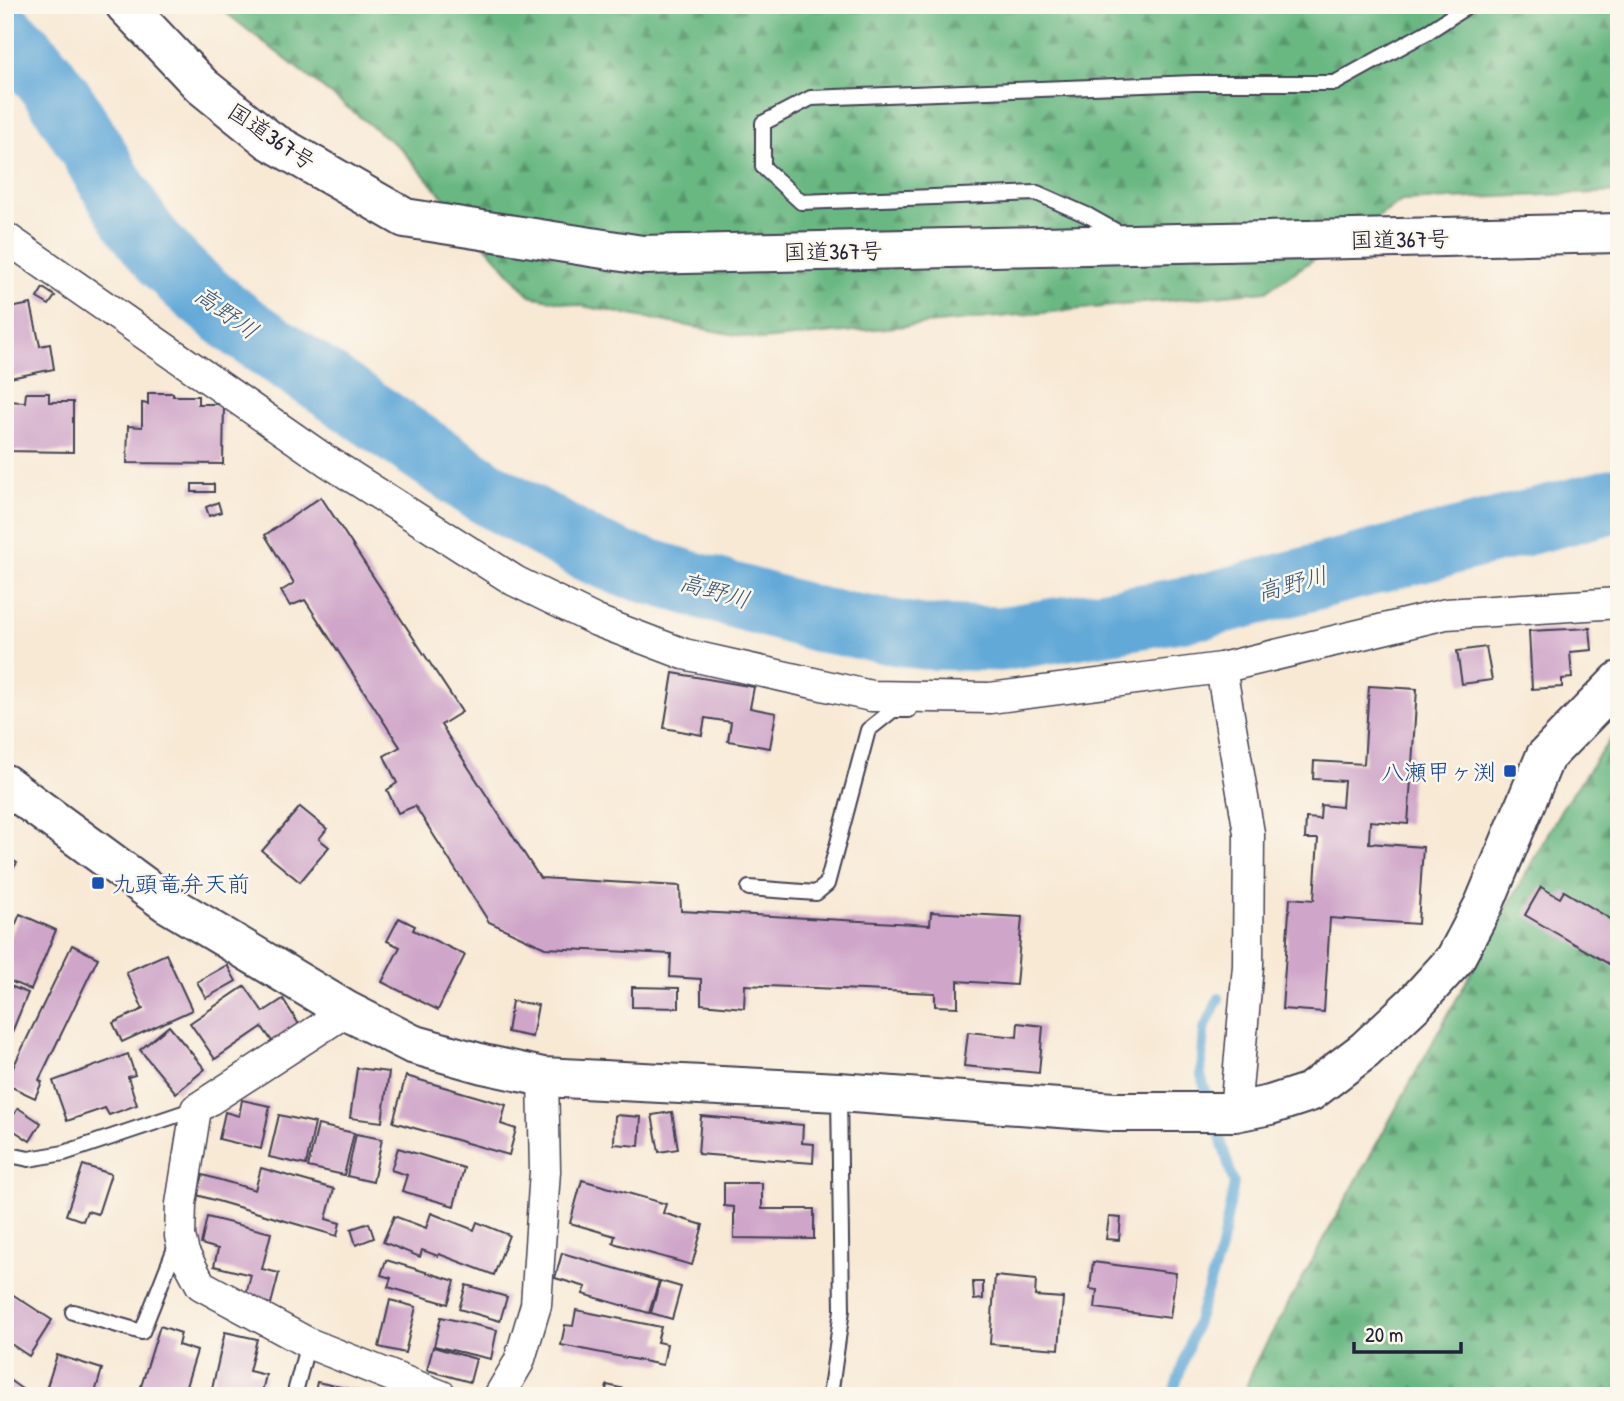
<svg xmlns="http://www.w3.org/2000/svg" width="1624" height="1401" viewBox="0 0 1624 1401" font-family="'Patrick Hand','Klee One',sans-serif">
<defs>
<pattern id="forest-firs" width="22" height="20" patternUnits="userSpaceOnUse" patternTransform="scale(1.75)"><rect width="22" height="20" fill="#69b882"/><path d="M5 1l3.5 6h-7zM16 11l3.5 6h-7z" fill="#56956c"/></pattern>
</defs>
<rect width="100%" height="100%" fill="#fbf7ec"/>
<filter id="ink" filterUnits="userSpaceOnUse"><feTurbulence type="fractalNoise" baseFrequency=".0143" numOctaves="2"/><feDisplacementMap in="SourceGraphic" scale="14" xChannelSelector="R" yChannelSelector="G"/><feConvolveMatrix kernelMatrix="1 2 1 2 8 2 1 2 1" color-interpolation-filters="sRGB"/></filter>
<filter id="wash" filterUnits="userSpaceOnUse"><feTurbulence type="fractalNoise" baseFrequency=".00686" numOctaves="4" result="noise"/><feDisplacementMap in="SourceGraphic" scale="28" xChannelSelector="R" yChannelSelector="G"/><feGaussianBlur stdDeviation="1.57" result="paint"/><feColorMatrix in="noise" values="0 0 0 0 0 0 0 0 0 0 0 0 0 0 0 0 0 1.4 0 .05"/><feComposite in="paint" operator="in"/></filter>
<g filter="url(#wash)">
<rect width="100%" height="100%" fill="#f8e9d5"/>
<g fill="url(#forest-firs)" stroke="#466d5e" stroke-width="2">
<path d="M 216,5 L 1619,5 L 1619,192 L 1402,201 L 1266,291 L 762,340 L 530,296 L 401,149 Z"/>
<path d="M 1619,727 L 1619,1396 L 1243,1396 L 1254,1366 L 1562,808 Z"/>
</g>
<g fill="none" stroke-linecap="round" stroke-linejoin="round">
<g stroke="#62a9d8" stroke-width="10">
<path d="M 1210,1105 L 1201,1075 L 1204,1029 L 1219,998"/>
<path d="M 1172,1396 L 1220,1253 L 1234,1184 L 1215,1120"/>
</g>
<path stroke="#62a9d8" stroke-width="65" d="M 5,34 C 61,83 91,154 131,215 C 161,262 200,295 244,328 L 484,491 L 585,548 L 623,564 L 820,620 L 922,637 L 1001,639 L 1204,606 L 1619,499"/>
</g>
<g id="blocks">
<g fill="#cfa5c9">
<path d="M 43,288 L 55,296 L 49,305 L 37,298 Z"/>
<path d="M 31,304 L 40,346 L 50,344 L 54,369 L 5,379 L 5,309 Z"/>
<path d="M 26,393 L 49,393 L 49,402 L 73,402 L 73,452 L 5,451 L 5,401 L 25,402 Z"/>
<path d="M 148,393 L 173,393 L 173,396 L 198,396 L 198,404 L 224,404 L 223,464 L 127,463 L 128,426 L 142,427 L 142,403 L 148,404 Z"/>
<rect x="192" y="484" width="22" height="8"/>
<path d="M 321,497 L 462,712 L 441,725 L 540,878 L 680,886 L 681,911 L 930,925 L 931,912 L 1022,917 L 1016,985 L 958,981 L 958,1007 L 935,1006 L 935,993 L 745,985 L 744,1008 L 701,1004 L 701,979 L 670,977 L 671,954 L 545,948 L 489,922 L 415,806 L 398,813 L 387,790 L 397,783 L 384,756 L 400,747 L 305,600 L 290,606 L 281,591 L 294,583 L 265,535 Z"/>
<path d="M 218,502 L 221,512 L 209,516 L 206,507 Z"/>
<path d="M 1590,628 L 1592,650 L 1570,652 L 1572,678 L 1562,679 L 1562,687 L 1532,689 L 1529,631 Z"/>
<path d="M 1486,647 L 1492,680 L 1462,684 L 1457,651 Z"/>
<path d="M 673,673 L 754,687 L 750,708 L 776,713 L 770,748 L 728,741 L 731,722 L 705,718 L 702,735 L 664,728 Z"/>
<path d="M 1369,686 L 1417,689 L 1408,824 L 1370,821 L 1369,843 L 1423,847 L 1418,924 L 1330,918 L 1324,1012 L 1282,1009 L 1290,898 L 1314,900 L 1318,839 L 1305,839 L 1306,818 L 1320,819 L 1321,805 L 1342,807 L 1344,781 L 1313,779 L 1314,761 L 1364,764 Z"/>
<path d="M 300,807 L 327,829 L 319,839 L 329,847 L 300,882 L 262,851 Z"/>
<path d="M 5,855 L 17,863 L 5,879 Z"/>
<path d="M 1541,887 L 1560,898 L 1564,891 L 1619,924 L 1619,962 L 1616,968 L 1525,915 Z"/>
<path d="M 20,914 L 56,930 L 31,990 L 5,979 L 5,949 Z"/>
<path d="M 399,918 L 415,926 L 413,930 L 465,955 L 438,1010 L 382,982 L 400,947 L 387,941 Z"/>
<path d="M 72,945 L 98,958 L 39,1080 L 42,1082 L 35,1098 L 5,1084 Z"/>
<path d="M 166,954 L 192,1010 L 122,1042 L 113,1023 L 143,1009 L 126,972 Z"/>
<path d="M 227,965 L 236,981 L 206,998 L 197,982 Z"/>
<path d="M 5,984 L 28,993 L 5,1049 Z"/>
<path d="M 245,986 L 263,1012 L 283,999 L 300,1026 L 274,1044 L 262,1027 L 215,1059 L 190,1023 Z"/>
<path d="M 632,987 L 679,988 L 679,1008 L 632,1007 Z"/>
<path d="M 512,1001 L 538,1005 L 532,1037 L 507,1032 Z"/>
<path d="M 1018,1023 L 1043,1026 L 1039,1073 L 964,1066 L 968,1032 L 1017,1037 Z"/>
<path d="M 169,1026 L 205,1069 L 176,1093 L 140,1050 Z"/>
<path d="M 128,1054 L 135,1075 L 128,1077 L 137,1105 L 109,1115 L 105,1108 L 67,1121 L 53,1081 Z"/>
<path d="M 357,1068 L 389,1072 L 382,1122 L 350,1118 Z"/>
<path d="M 406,1076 L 506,1105 L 501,1124 L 516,1129 L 509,1155 L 393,1122 Z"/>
<path d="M 242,1100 L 270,1106 L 261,1149 L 219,1139 L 225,1112 L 239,1116 Z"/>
<path d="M 18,1108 L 41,1123 L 30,1141 L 7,1126 Z"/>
<path d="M 672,1112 L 678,1149 L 659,1152 L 652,1115 Z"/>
<path d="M 279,1115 L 315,1123 L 306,1165 L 269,1157 Z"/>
<path d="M 615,1115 L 641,1117 L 639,1146 L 614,1144 Z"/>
<path d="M 701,1116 L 803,1125 L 802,1143 L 814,1144 L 813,1163 L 698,1154 Z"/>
<path d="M 318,1125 L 354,1133 L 344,1175 L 308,1167 Z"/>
<path d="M 356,1134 L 382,1139 L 373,1182 L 347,1176 Z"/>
<path d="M 398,1148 L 464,1168 L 454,1206 L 402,1191 L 407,1175 L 391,1170 Z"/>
<path d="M 83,1165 L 111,1174 L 98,1214 L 87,1211 L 83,1221 L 66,1215 Z"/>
<path d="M 261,1168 L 334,1189 L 326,1219 L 340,1223 L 337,1236 L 197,1195 L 203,1175 L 255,1190 Z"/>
<path d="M 582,1180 L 666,1204 L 663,1213 L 703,1225 L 692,1265 L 613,1243 L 615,1236 L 570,1223 Z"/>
<path d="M 724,1183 L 762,1183 L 762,1209 L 814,1209 L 814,1239 L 734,1238 L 734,1207 L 724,1206 Z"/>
<path d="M 431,1213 L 474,1230 L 477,1222 L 509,1235 L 494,1275 L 439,1254 L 438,1256 L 422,1250 L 420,1257 L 383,1242 L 394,1216 L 426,1228 Z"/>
<path d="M 207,1217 L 271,1233 L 262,1269 L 279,1273 L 271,1304 L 245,1298 L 251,1275 L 214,1266 L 218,1249 L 201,1244 Z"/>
<path d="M 1109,1217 L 1121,1218 L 1119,1240 L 1106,1239 Z"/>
<path d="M 369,1223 L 374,1238 L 356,1245 L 351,1229 Z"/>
<path d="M 562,1253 L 659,1281 L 649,1313 L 583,1294 L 586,1287 L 555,1278 Z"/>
<path d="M 386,1260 L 455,1281 L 448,1304 L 388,1287 L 391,1278 L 381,1275 Z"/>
<path d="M 1093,1262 L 1176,1273 L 1170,1318 L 1095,1308 L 1097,1290 L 1090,1289 Z"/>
<path d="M 995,1276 L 1036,1280 L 1035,1296 L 1063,1298 L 1059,1349 L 990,1344 Z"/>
<path d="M 660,1281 L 681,1287 L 672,1319 L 651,1313 Z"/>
<path d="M 973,1282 L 983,1282 L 983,1299 L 974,1300 Z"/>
<path d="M 466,1285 L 507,1297 L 500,1321 L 459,1309 Z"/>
<path d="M 12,1294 L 52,1320 L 29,1356 L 5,1340 L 5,1304 Z"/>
<path d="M 390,1300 L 416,1307 L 405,1353 L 379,1347 Z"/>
<path d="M 576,1310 L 661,1327 L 657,1342 L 667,1344 L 663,1365 L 561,1345 L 565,1325 L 573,1326 Z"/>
<path d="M 441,1317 L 497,1330 L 491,1359 L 434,1346 Z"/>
<path d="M 160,1326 L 181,1333 L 178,1345 L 197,1351 L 183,1396 L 138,1396 Z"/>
<path d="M 225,1332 L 257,1339 L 249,1371 L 266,1375 L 261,1396 L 239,1396 L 212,1389 Z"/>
<path d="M 433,1347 L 476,1359 L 470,1382 L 427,1370 Z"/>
<path d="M 57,1355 L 102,1369 L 94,1396 L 44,1396 Z"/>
<path d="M 5,1377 L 29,1394 L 28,1396 L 5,1396 Z"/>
<path d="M 317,1382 L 364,1392 L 363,1396 L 314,1396 Z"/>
<path d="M 607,1385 L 652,1395 L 652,1396 L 605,1396 Z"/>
</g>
</g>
</g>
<g filter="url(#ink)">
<use href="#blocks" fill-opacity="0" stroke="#424052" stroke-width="2"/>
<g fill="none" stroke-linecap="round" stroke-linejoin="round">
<defs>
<g id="lane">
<path d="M 1123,235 L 1089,216 L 1037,193 L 801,202 L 763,167 L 763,123 L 811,98 L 1195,83 L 1335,83 L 1429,31 L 1469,5"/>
<path d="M 749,888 L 816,893 L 827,884 L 868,730 L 893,710 L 909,710"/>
<path d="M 5,1154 L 29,1159 L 64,1153 L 195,1109"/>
<path d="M 73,1312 L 142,1332 L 177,1243"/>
<path d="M 294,1396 L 308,1343"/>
<path d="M 830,1396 L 842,1310 L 839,1094"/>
</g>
<g id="street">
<path d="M 5,237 L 327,461 L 515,581 L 597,621 L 684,654 L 871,696 L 990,698 L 1221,668 L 1446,614 L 1619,603"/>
<path d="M 1221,668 L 1249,833 L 1248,966 L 1235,1112"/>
<path d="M 347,1011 L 196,1109 L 181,1204 L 180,1236 L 184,1253 L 201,1285 L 308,1343 L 442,1396"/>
<path d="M 499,1396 L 519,1362 L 536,1305 L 545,1171 L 543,1077"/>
</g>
<path id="secondary" d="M 5,784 L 167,903 L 347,1011 L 412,1044 L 483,1064 L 543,1077 L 839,1092 L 1114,1112 L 1235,1112 L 1270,1105 L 1310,1092 L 1365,1050 L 1415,1003 L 1455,959 L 1484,904 L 1545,757 L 1619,681"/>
<path id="highway" d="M 125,5 L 202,86 L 269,140 L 405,218 L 642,255 L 1619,233"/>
</defs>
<use href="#lane" stroke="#424052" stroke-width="18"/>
<use href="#street" stroke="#424052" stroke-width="33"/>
<use href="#secondary" stroke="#424052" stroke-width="42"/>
<use href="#highway" stroke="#424052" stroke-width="42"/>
<use href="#lane" stroke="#fff" stroke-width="14"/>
<use href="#street" stroke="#fff" stroke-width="30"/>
<use href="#secondary" stroke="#fff" stroke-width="38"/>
<use href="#highway" stroke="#fff" stroke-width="38"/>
</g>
</g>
<g fill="#1a4fb4" stroke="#fbf7ec" stroke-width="2.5">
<rect x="1503" y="764" width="14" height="14" rx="3.5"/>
<rect x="91" y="876" width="14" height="14" rx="3.5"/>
</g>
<g text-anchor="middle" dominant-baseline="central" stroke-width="5" stroke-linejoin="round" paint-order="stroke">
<g font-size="23" fill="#22223b" stroke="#fbf7ec">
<text transform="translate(272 136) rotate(34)">国道367号</text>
<text transform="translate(1400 239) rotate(-1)">国道367号</text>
<text transform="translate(833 251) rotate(-1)">国道367号</text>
</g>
<g font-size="23" fill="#164399" stroke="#fbf7ec" text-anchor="end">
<text x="1496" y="771">八瀬甲ヶ渕</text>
<text x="112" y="883" text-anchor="start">九頭竜弁天前</text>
</g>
<g font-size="24" font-style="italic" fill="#3c587a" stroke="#fbf7ec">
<text transform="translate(227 312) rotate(36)">高野川</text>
<text transform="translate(1292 583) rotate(-15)">高野川</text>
<text transform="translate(715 590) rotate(16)">高野川</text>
</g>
</g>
<rect width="1624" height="1401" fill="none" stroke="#fbf7ec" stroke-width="28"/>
<path d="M1354 1342v10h107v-10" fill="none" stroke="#22223b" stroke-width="3.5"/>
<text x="1365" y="1342" font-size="21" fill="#22223b" stroke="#fbf7ec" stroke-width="5" paint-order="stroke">20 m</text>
</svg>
